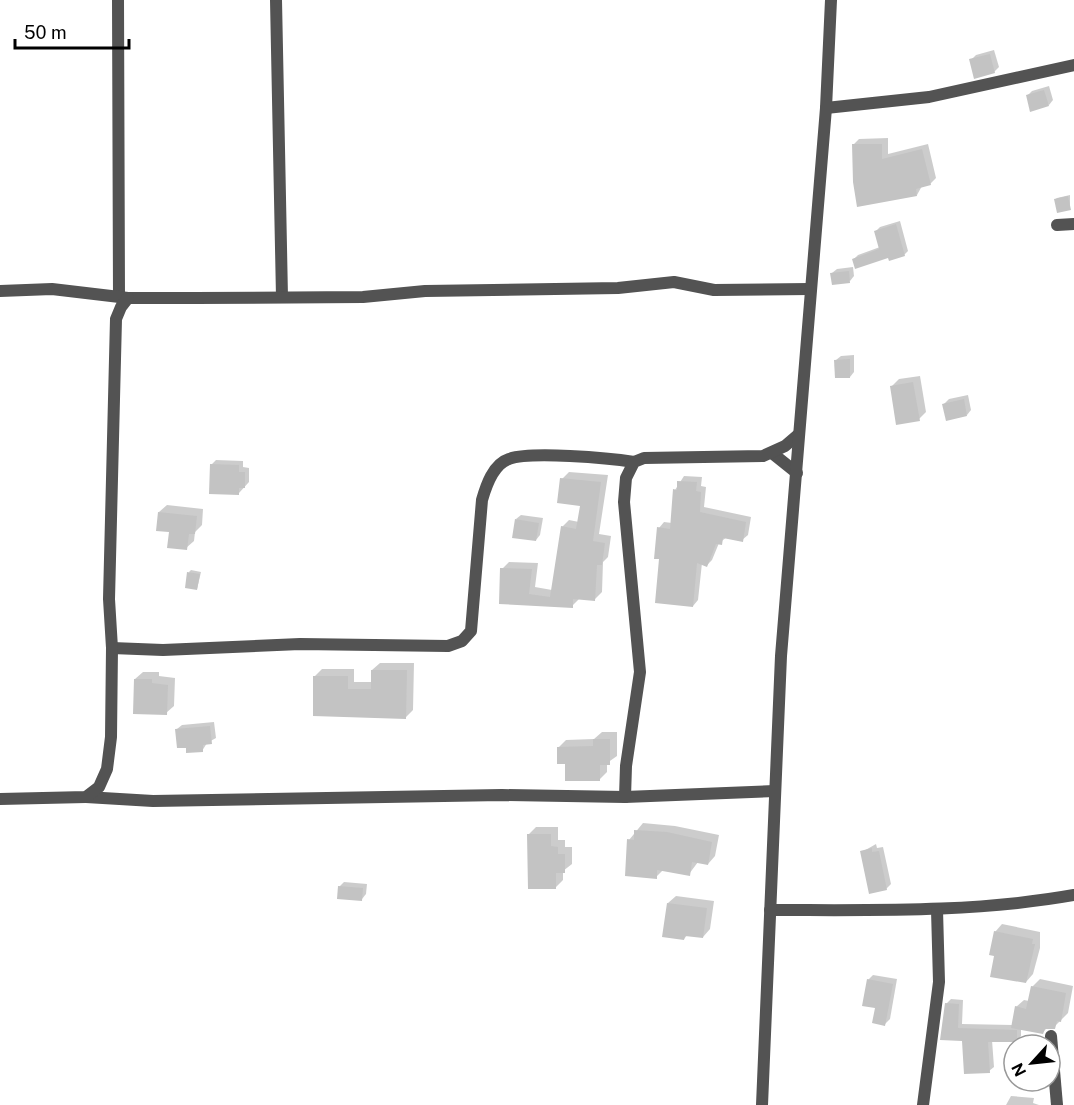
<svg xmlns="http://www.w3.org/2000/svg" width="1074" height="1105" viewBox="0 0 1074 1105" font-family="'Public Sans',sans-serif">
<rect width="100%" height="100%" fill="#fff"/>
<g fill="#0003">
<path d="M 994,50 L 999,67 L 994,72 L 971,60 L 976,55 Z"/>
<path d="M 1049,86 L 1053,100 L 1049,105 L 1027,96 L 1032,91 Z"/>
<path d="M 888,138 L 888,154 L 928,144 L 936,178 L 930,184 L 922,186 L 917,195 L 853,145 L 859,139 Z"/>
<path d="M 1070,195 L 1070,209 L 1055,200 L 1057,198 Z"/>
<path d="M 900,221 L 908,251 L 904,255 L 854,259 L 858,255 L 880,247 L 876,231 L 880,227 Z"/>
<path d="M 853,267 L 854,276 L 850,281 L 832,273 L 837,269 Z"/>
<path d="M 854,355 L 854,372 L 850,377 L 836,360 L 841,356 Z"/>
<path d="M 920,376 L 926,412 L 919,419 L 891,387 L 899,379 Z"/>
<path d="M 968,395 L 971,410 L 967,415 L 944,404 L 949,399 Z"/>
<path d="M 216,460 L 243,461 L 243,467 L 249,468 L 249,482 L 239,493 L 211,465 Z"/>
<path d="M 569,472 L 608,475 L 599,534 L 611,536 L 608,557 L 603,562 L 602,592 L 595,599 L 579,599 L 572,606 L 501,603 L 502,569 L 509,562 L 538,563 L 535,587 L 552,590 L 562,527 L 569,520 L 579,522 L 582,505 L 562,479 Z"/>
<path d="M 684,476 L 702,477 L 701,486 L 706,487 L 704,507 L 751,517 L 748,535 L 742,540 L 727,537 L 719,543 L 712,560 L 707,565 L 702,563 L 698,600 L 693,606 L 661,558 L 659,528 L 664,522 L 672,523 L 675,490 Z"/>
<path d="M 167,505 L 203,509 L 202,525 L 195,532 L 194,541 L 186,548 L 159,512 Z"/>
<path d="M 521,515 L 543,518 L 540,535 L 536,540 L 516,519 Z"/>
<path d="M 191,570 L 201,572 L 197,589 L 189,572 Z"/>
<path d="M 380,663 L 414,663 L 413,710 L 406,717 L 314,677 L 322,669 L 354,669 L 354,682 L 372,682 L 372,670 Z"/>
<path d="M 143,672 L 159,672 L 159,676 L 175,678 L 174,706 L 166,713 L 135,679 Z"/>
<path d="M 214,722 L 216,738 L 207,743 L 202,751 L 187,746 L 177,729 L 182,725 Z"/>
<path d="M 602,732 L 617,732 L 617,756 L 607,763 L 607,772 L 599,780 L 567,763 L 558,748 L 566,740 L 594,739 Z"/>
<path d="M 643,823 L 675,826 L 719,835 L 715,856 L 708,864 L 698,862 L 689,874 L 663,870 L 656,877 L 629,840 Z"/>
<path d="M 536,827 L 558,827 L 558,840 L 565,840 L 565,847 L 572,847 L 572,864 L 563,871 L 563,880 L 556,887 L 529,834 Z"/>
<path d="M 876,844 L 877,848 L 883,847 L 891,884 L 886,889 L 862,852 Z"/>
<path d="M 344,882 L 367,884 L 366,894 L 362,899 L 339,887 Z"/>
<path d="M 676,896 L 714,901 L 710,929 L 703,937 L 688,934 L 684,939 L 668,903 Z"/>
<path d="M 1002,924 L 1040,932 L 1040,948 L 1033,974 L 1026,982 L 996,955 L 995,932 Z"/>
<path d="M 873,975 L 897,979 L 890,1019 L 885,1024 L 868,980 Z"/>
<path d="M 1040,979 L 1073,986 L 1068,1013 L 1054,1027 L 1047,1028 L 1043,1032 L 1021,1028 L 1021,1036 L 1017,1041 L 992,1040 L 994,1067 L 989,1071 L 963,1040 L 946,1004 L 951,999 L 963,1000 L 962,1024 L 1013,1025 L 1016,1007 L 1024,1000 L 1029,1001 L 1032,987 Z"/>
<path d="M 1011,1096 L 1034,1098 L 1033,1103 L 1039,1105 L 1006,1105 Z"/>
</g>
<g fill="#c3c3c3">
<path d="M 990,54 L 995,73 L 974,79 L 969,59 Z"/>
<path d="M 1044,90 L 1049,106 L 1030,112 L 1026,95 Z"/>
<path d="M 852,144 L 882,144 L 882,159 L 922,149 L 931,185 L 916,189 L 917,196 L 857,207 L 853,182 Z"/>
<path d="M 1068,196 L 1071,210 L 1057,213 L 1054,199 Z"/>
<path d="M 896,224 L 905,256 L 889,261 L 888,258 L 855,269 L 852,259 L 879,249 L 874,231 Z"/>
<path d="M 849,271 L 850,283 L 832,285 L 830,273 Z"/>
<path d="M 850,359 L 850,378 L 835,378 L 834,360 Z"/>
<path d="M 913,382 L 920,421 L 896,425 L 890,386 Z"/>
<path d="M 964,399 L 967,416 L 946,421 L 942,404 Z"/>
<path d="M 210,464 L 239,465 L 239,472 L 245,472 L 245,488 L 239,488 L 239,495 L 209,494 Z"/>
<path d="M 560,478 L 601,482 L 593,541 L 605,543 L 602,565 L 597,565 L 595,601 L 573,599 L 573,608 L 499,604 L 500,568 L 532,569 L 529,594 L 550,597 L 561,526 L 576,529 L 580,506 L 557,503 Z"/>
<path d="M 677,481 L 697,482 L 696,491 L 701,492 L 700,512 L 746,522 L 743,542 L 723,538 L 722,545 L 716,544 L 707,567 L 697,563 L 693,607 L 655,603 L 659,559 L 654,559 L 657,527 L 670,529 L 673,489 L 677,490 Z"/>
<path d="M 158,512 L 197,516 L 195,534 L 189,534 L 187,550 L 167,548 L 169,532 L 156,531 Z"/>
<path d="M 515,519 L 539,523 L 536,541 L 512,538 Z"/>
<path d="M 187,572 L 200,574 L 197,590 L 185,588 Z"/>
<path d="M 371,670 L 407,670 L 406,719 L 313,716 L 313,676 L 348,676 L 348,689 L 371,689 Z"/>
<path d="M 134,679 L 152,679 L 152,683 L 168,685 L 167,715 L 133,714 Z"/>
<path d="M 210,726 L 212,744 L 203,745 L 203,752 L 186,753 L 186,748 L 177,748 L 175,729 Z"/>
<path d="M 593,739 L 610,739 L 610,765 L 600,765 L 600,781 L 565,781 L 565,764 L 557,764 L 557,747 L 593,746 Z"/>
<path d="M 634,830 L 667,832 L 712,842 L 708,865 L 692,862 L 690,876 L 657,870 L 657,879 L 625,876 L 627,839 L 634,840 Z"/>
<path d="M 527,834 L 551,834 L 551,846 L 558,847 L 558,854 L 565,854 L 565,873 L 556,873 L 556,889 L 528,889 Z"/>
<path d="M 872,848 L 872,852 L 879,851 L 887,890 L 869,894 L 860,851 Z"/>
<path d="M 338,886 L 363,888 L 362,901 L 337,899 Z"/>
<path d="M 667,903 L 707,908 L 703,938 L 685,936 L 684,940 L 662,937 Z"/>
<path d="M 994,931 L 1033,939 L 1032,944 L 1035,944 L 1026,983 L 990,977 L 994,956 L 989,955 Z"/>
<path d="M 867,979 L 893,984 L 885,1026 L 872,1023 L 875,1008 L 862,1006 Z"/>
<path d="M 1031,986 L 1066,993 L 1061,1022 L 1057,1021 L 1055,1029 L 1045,1029 L 1043,1034 L 1011,1028 L 1015,1006 L 1026,1009 Z"/>
<path d="M 945,1003 L 959,1004 L 958,1028 L 1017,1030 L 1017,1042 L 988,1042 L 990,1073 L 964,1074 L 962,1041 L 940,1040 Z"/>
</g>
<g fill="none" stroke-linecap="round" stroke-linejoin="round">
<g stroke="#535353" stroke-width="12">
<path d="M 118,0 L 119,297"/>
<path d="M 276,0 L 282,297"/>
<path d="M 826,108 L 929,97 L 1074,65"/>
<path d="M 1057,225 L 1074,224"/>
<path d="M 0,291 L 52,289 L 128,298 L 195,298 L 363,297 L 425,291 L 618,288 L 674,282 L 714,290 L 810,289"/>
<path d="M 772,453 L 797,473"/>
<path d="M 112,648 L 163,650 L 300,644 L 448,646 L 462,641 L 471,631 L 482,500 C 486,486 493,464 509,459 C 530,451 609,458 634,462"/>
<path d="M 86,797 L 153,801 L 502,795 L 625,797 L 775,791"/>
<path d="M 625,797 L 626,766 L 640,672 L 624,502 L 626,478 L 634,462 L 644,458 L 763,456 L 785,446 L 799,434"/>
<path d="M 0,799 L 86,797 L 99,787 L 107,769 L 111,737 L 112,648 L 109,599 L 116,319 L 121,307 L 128,298"/>
<path d="M 770,910 C 872,910 973,913 1074,895"/>
<path d="M 1051,1036 L 1057,1105"/>
<path d="M 762,1105 L 781,656 L 826,108 L 831,0"/>
<path d="M 923,1105 L 939,982 L 937,910"/>
</g>
</g>
<g transform="translate(1032 1063) rotate(243)"><circle r="28" fill="#ffffff" stroke="#999999" stroke-width="1.5"/>
<path d="M0-4.5L10 22L0 15L-10 22Z" fill="#000000"/>
<text y="-9" font-size="16" font-weight="bold" text-anchor="middle" fill="#000000">N</text>
</g>
<path d="M15 39v9h114v-9" fill="none" stroke="#000000" stroke-width="3"/>
<text x="24" y="39" font-size="18" fill="#000000" stroke="#ffffff" stroke-width="4.5" paint-order="stroke">50 m</text>
</svg>
